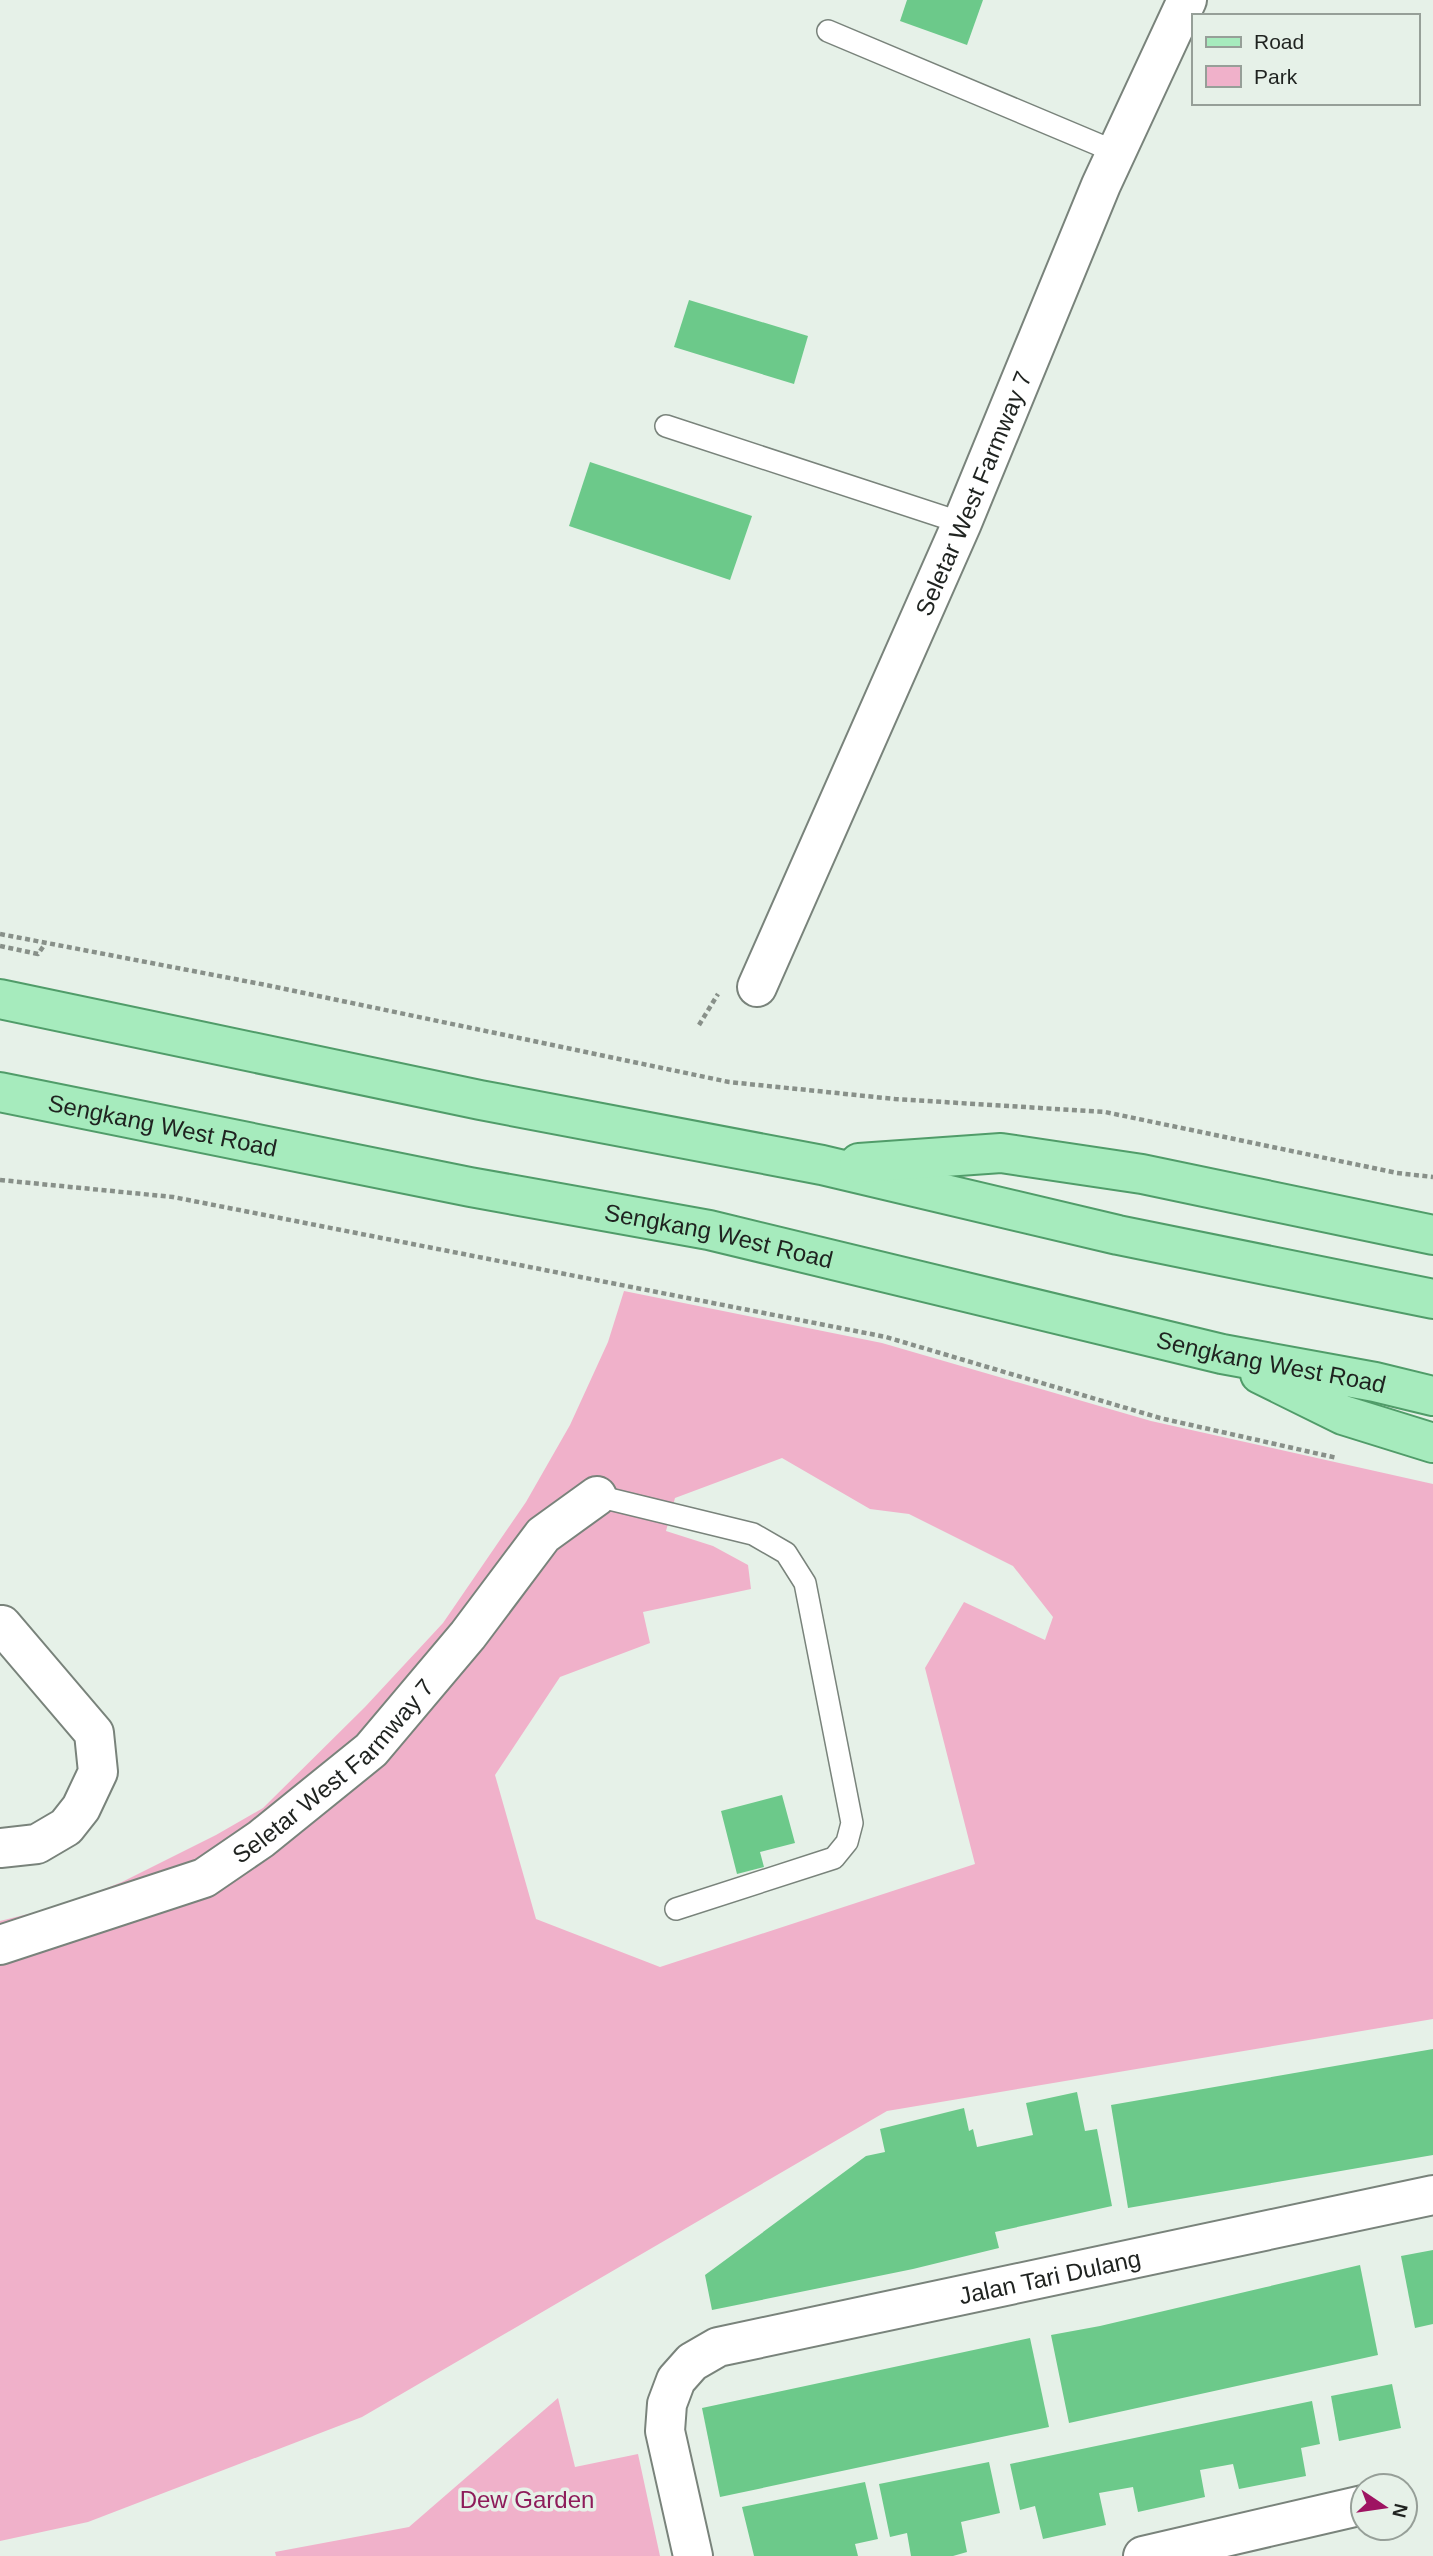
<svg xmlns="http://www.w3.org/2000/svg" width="1433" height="2556" viewBox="0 0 1433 2556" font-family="Helvetica,sans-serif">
<rect width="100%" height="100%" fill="#e6f1e8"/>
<g fill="#f0b1ca" fill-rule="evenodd">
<path d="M 624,1291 L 882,1343 L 1151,1421 L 1433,1484 L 1433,2019 L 887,2111 L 362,2417 L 88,2522 L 0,2541 L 0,1921 L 64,1905 L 122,1882 L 216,1835 L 263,1808 L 365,1707 L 443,1623 L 526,1502 L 570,1425 L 608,1342 ZM 782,1458 L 870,1509 L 909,1514 L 1013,1566 L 1053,1617 L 1045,1640 L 964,1602 L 925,1668 L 975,1864 L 660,1967 L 536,1919 L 495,1775 L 560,1677 L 650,1643 L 643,1612 L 751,1589 L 748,1565 L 713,1546 L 666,1531 L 675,1498 Z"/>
<path d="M 558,2398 L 575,2467 L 638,2454 L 660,2556 L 276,2556 L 275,2552 L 409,2527 Z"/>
</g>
<g fill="#6cc98a">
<path d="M 907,0 L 983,0 L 967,45 L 900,21 Z"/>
<path d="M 689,300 L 808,336 L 794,384 L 674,347 Z"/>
<path d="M 590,462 L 752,516 L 730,580 L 569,526 Z"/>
<path d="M 782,1795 L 795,1843 L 760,1852 L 764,1867 L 737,1874 L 721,1811 Z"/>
<path d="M 1433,2049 L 1433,2155 L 1128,2208 L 1111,2105 Z"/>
<path d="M 1077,2092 L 1085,2131 L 1097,2129 L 1112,2206 L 995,2232 L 999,2248 L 913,2269 L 712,2310 L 705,2275 L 866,2156 L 885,2152 L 880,2129 L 964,2108 L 969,2131 L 973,2129 L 977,2147 L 1033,2135 L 1026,2103 Z"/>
<path d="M 1433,2250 L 1433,2324 L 1415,2328 L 1401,2256 Z"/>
<path d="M 1360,2265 L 1378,2355 L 1069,2423 L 1051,2335 L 1100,2326 Z"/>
<path d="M 1030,2338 L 1049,2427 L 720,2497 L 702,2408 Z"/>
<path d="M 1392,2384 L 1401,2428 L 1339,2441 L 1331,2396 Z"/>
<path d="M 1312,2401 L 1320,2444 L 1301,2448 L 1306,2476 L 1239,2489 L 1233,2464 L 1200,2470 L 1205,2497 L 1138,2512 L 1133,2487 L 1099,2493 L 1106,2525 L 1043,2539 L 1035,2506 L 1020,2510 L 1010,2464 Z"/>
<path d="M 989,2462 L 1000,2513 L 961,2522 L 967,2552 L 953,2556 L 911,2556 L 907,2533 L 890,2537 L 879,2484 Z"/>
<path d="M 865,2482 L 878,2539 L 855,2544 L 858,2556 L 754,2556 L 742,2507 Z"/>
</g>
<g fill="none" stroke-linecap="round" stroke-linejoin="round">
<defs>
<g id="lane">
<path d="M 828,31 L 1116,152"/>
<path d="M 666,426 L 962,523"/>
<path d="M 597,1496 L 753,1534 L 786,1553 L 805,1583 L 852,1823 L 847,1842 L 834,1858 L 676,1909"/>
</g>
<g id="street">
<path id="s1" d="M 757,987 L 962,523 L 1101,185 L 1187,0"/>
<path d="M 0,1848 L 37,1844 L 66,1827 L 81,1808 L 98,1772 L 94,1733 L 2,1625"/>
<path id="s2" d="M 0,1945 L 204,1878 L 261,1839 L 371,1750 L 468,1635 L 543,1535 L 597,1496"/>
<path id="s3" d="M 693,2556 L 665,2431 L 667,2404 L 676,2380 L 692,2362 L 718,2347 L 1433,2195"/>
<path d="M 1143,2556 L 1363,2505"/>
</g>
<g id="primary">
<path d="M 0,999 L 480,1100 L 822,1165 L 1118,1235 L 1433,1299"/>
<path id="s4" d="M 0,1092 L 470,1187 L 709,1230 L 1222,1354 L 1375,1382 L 1433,1396"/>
<path d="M 859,1163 L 1001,1153 L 1142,1174 L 1433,1235"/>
<path d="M 1260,1374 L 1343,1415 L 1433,1443"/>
</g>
</defs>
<use href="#lane" stroke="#79837b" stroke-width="24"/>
<use href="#street" stroke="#79837b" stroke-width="42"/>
<use href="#primary" stroke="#509c69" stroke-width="42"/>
<g stroke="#889089" stroke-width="4.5" stroke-dasharray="5 3.5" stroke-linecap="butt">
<path d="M 0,934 L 266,985 L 729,1082 L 895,1099 L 1105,1112 L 1397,1173 L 1433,1177"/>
<path d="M 0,946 L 38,954 L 45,944"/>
<path d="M 699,1025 L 718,994"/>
<path d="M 0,1180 L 173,1197 L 886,1337 L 1160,1418 L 1337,1458"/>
</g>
<use href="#lane" stroke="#fff" stroke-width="21"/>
<use href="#street" stroke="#fff" stroke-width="38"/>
<use href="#primary" stroke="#a6ebbd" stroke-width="38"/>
</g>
<g text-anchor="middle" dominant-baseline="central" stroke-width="7" stroke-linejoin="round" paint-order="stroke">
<g font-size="24" fill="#1f2320" stroke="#e6f1e8">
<text stroke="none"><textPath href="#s1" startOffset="539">Seletar West Farmway 7</textPath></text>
<text stroke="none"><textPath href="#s4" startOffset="166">Sengkang West Road</textPath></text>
<text stroke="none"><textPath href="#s4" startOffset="733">Sengkang West Road</textPath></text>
<text stroke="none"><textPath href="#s4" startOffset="1300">Sengkang West Road</textPath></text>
<text stroke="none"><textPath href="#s2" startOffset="383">Seletar West Farmway 7</textPath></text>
<text stroke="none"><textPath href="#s3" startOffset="574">Jalan Tari Dulang</textPath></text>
</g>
<g font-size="24" fill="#8e1c5a" stroke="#e6f1e8">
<text x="527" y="2499">Dew Garden</text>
</g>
</g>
<rect x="1192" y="14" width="228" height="91" fill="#e6f1e8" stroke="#969f98" stroke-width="2"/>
<rect x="1206" y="37" width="35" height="10" fill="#a6ebbd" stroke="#969f98" stroke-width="2"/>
<text x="1254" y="49" font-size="21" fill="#1f2320">Road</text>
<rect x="1206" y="66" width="35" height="21" fill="#f0b1ca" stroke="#969f98" stroke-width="2"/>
<text x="1254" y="84" font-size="21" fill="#1f2320">Park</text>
<g transform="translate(1384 2507) rotate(103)"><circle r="33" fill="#e6f1e8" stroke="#969f98" stroke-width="2"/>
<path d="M0-5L12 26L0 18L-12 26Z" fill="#9e1462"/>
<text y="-10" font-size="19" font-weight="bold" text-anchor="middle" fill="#1f2320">N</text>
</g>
</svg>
